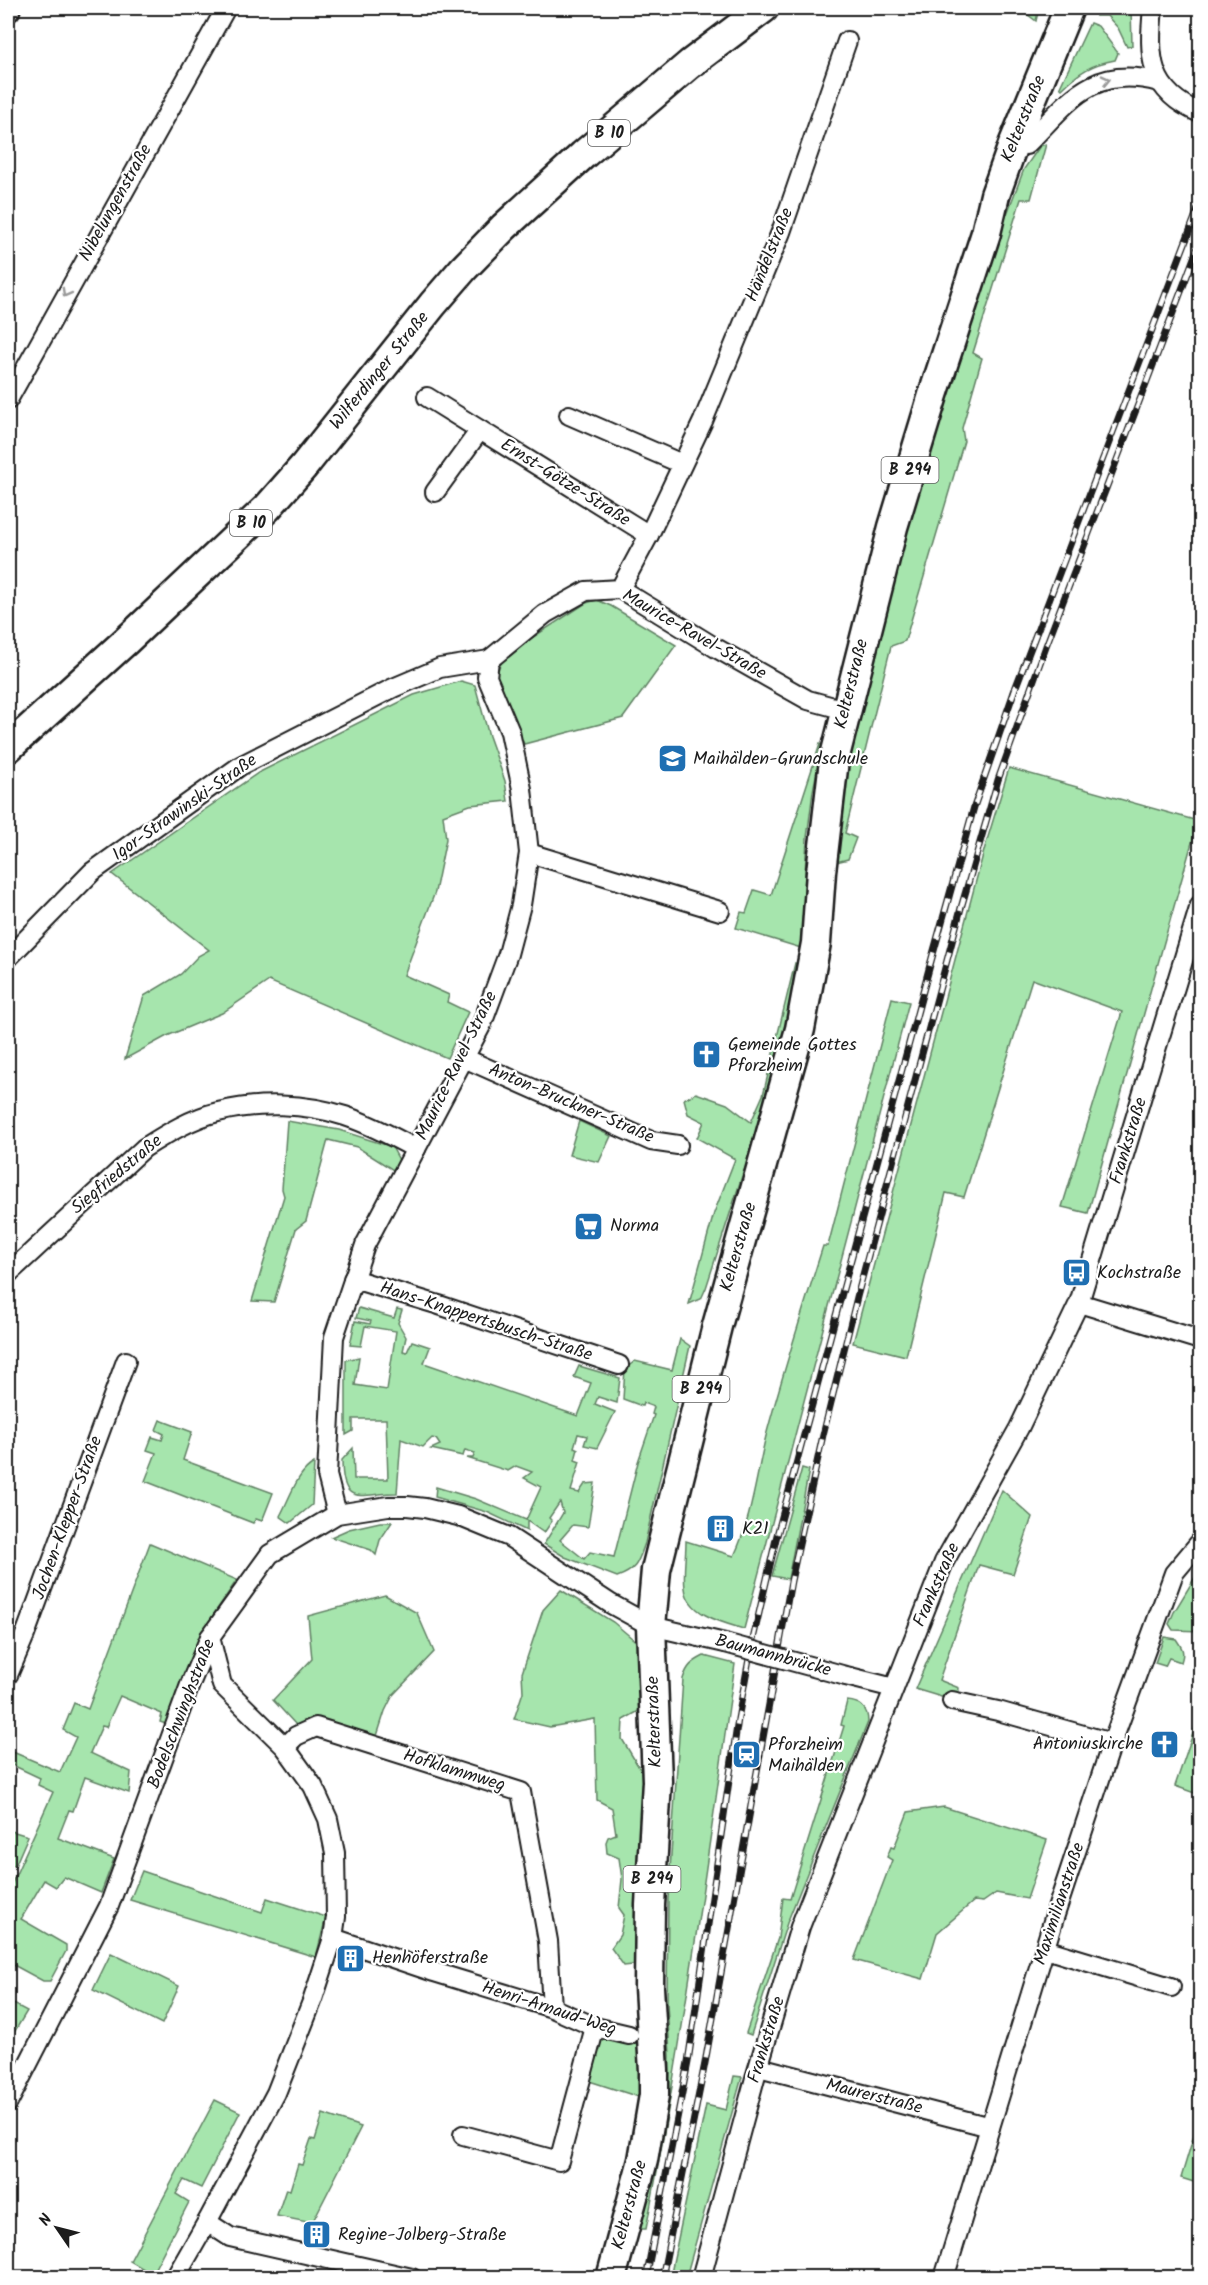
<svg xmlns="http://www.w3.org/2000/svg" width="1208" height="2285" viewBox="0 0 1208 2285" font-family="Kalam,sans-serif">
<rect width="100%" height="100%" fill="#fff"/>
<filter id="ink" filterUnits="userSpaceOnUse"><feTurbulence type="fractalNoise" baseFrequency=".0167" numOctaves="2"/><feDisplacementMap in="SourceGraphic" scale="12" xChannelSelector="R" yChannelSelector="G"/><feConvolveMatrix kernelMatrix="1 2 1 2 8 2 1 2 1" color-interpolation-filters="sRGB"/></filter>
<g filter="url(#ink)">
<g fill="#a6e5ad" stroke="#618064" stroke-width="1.5">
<path d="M 1019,8 L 1039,8 L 1036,21 Z"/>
<path d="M 1099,8 L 1131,8 L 1132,46 L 1127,47 L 1118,28 L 1107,16 L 1096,16 Z"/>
<path d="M 1090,23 L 1098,26 L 1118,53 L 1115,60 C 1092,64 1079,72 1062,89 L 1060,87 Z"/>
<path d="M 1046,144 L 1031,199 L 1021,199 L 973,353 L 982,358 L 962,428 L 964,441 L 905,641 L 891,646 L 845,833 L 856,838 L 848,859 L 836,862 L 847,743 L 924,467 L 982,280 L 1024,169 L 1040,146 Z"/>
<path d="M 597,600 L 611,606 L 676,645 L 623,718 L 524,744 C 517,728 495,689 497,673 C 499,664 506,656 513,650 L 586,603 Z"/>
<path d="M 461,681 L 475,685 L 489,736 L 505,781 L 508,801 L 470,805 L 443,815 L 446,839 L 435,892 L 404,975 L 449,995 L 447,1002 L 468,1012 L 447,1058 L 269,981 L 222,1013 L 167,1036 L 125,1059 L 144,996 L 181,974 L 198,956 L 209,950 L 112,874 L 258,773 L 414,695 Z"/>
<path d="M 820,744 L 822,745 L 813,791 L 807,838 L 801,948 L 736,928 L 741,912 L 746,913 L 754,890 L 771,895 Z"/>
<path d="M 1009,768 L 1198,821 L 1088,1213 L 1062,1207 L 1122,1012 L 1032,979 L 964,1197 L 946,1193 L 906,1356 L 853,1343 L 985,847 Z"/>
<path d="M 795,963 L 802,965 L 758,1138 L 743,1173 L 706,1288 L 701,1299 L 689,1304 L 714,1213 L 735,1159 L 697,1138 L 704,1122 L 688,1114 L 684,1099 L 696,1093 L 727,1104 L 751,1122 L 763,1095 Z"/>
<path d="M 892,998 L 909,1002 L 744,1629 C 724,1623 688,1615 685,1588 C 683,1573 686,1556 686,1541 L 734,1556 C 752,1518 756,1476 766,1436 C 783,1372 803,1309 823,1246 L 828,1246 Z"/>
<path d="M 287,1121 L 339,1130 L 392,1147 L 399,1160 L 398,1173 L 357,1147 L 328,1140 L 306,1221 L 296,1229 L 274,1302 L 252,1301 L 284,1196 L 282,1189 Z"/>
<path d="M 579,1121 L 611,1136 L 599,1162 L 569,1155 Z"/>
<path d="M 359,1308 L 394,1318 L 397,1309 L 402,1310 L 398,1323 L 406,1337 L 403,1351 L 407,1352 L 412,1341 L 430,1347 L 424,1363 L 578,1416 L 591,1383 L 574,1377 L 579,1366 L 620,1378 L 617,1403 L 598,1397 L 595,1404 L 615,1412 L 597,1448 L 584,1445 L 587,1436 L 578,1434 L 574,1447 L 578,1449 L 575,1460 L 580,1462 L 571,1491 L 579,1493 L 585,1484 L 595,1483 L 588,1527 L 573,1525 L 560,1540 L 584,1559 L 590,1552 L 614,1557 L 638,1462 L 654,1415 L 652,1414 L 654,1407 L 643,1403 L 642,1406 L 623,1399 L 625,1369 L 635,1361 L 672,1370 L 680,1339 L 690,1346 L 645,1543 C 638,1562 637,1570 617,1577 L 565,1557 L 544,1544 L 563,1513 L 560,1502 L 549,1518 L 552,1521 L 544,1533 L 527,1521 L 527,1531 L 487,1512 L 435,1497 L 436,1487 L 476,1499 L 526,1520 L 541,1487 L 524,1478 L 532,1472 L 516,1466 L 508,1471 L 467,1458 L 473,1458 L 475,1453 L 465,1450 L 463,1456 L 431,1449 L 440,1445 L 436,1439 L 432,1438 L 423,1447 L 401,1439 L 397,1493 C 361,1493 342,1509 342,1460 L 353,1448 L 354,1479 L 388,1479 L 386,1419 L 353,1419 L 353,1431 L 346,1435 L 346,1360 L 359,1357 L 355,1385 L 387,1390 L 396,1331 L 365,1326 L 361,1346 L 350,1345 L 355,1321 L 370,1324 L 371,1321 L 356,1318 Z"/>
<path d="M 160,1420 L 192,1432 L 183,1460 L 273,1493 L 262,1521 L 256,1519 L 253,1523 L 145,1481 L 156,1453 L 147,1450 L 152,1437 L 162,1440 L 164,1434 L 156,1430 Z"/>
<path d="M 314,1463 L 312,1505 L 290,1523 L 280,1516 C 290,1498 297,1472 314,1463 Z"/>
<path d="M 802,1468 L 809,1470 L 788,1579 L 772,1576 Z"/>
<path d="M 1002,1490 L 1032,1517 L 1013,1574 L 979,1565 L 939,1680 L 959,1688 L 958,1702 L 915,1689 Z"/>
<path d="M 380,1522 L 392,1522 L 380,1540 L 376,1555 L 371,1550 L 331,1537 L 349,1529 Z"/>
<path d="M 150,1543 L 237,1580 L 213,1615 L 169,1725 L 160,1722 L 162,1714 L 120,1696 L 106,1727 L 102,1726 L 90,1753 L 131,1772 L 129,1793 L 85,1777 L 73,1811 L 69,1810 L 58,1838 L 114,1859 L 101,1893 L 64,1877 L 56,1887 L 44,1880 L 21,1919 L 66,1945 L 66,1951 L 50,1981 L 43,1981 L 8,1962 L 8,1892 L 53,1792 L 38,1785 L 40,1778 L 8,1763 L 8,1750 L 60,1772 L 76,1737 L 63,1730 L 74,1703 L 88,1709 Z"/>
<path d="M 1200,1569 L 1200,1631 L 1173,1630 L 1169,1624 L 1174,1612 Z"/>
<path d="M 561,1590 L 613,1622 L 639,1644 L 644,1708 L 623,1720 L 622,1739 L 646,1779 L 641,1964 L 624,1966 L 611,1948 L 620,1935 L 624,1915 L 619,1908 L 622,1879 L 619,1858 L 607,1853 L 606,1842 L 608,1837 L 616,1834 L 612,1808 L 597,1800 L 595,1719 L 550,1727 L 514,1719 L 523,1692 L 522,1673 L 543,1610 Z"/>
<path d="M 385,1595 L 417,1613 L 434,1652 L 393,1695 L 385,1711 L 376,1739 L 320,1722 L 296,1725 L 273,1700 L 312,1659 L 308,1616 Z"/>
<path d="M 1164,1637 L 1176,1639 C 1182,1648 1185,1651 1181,1662 L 1169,1658 L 1165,1666 L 1155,1663 Z"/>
<path d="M 704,1656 L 735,1664 C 708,1853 683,2042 646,2229 L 639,2229 L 669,2091 L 670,2056 L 667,2003 L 668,1899 L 683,1679 C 687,1666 692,1662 704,1656 Z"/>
<path d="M 847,1701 C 861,1702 868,1708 868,1722 L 787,1923 L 751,2035 L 746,2033 L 778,1938 L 783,1898 L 790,1899 L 844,1726 L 841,1725 Z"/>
<path d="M 1200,1713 L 1200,1795 L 1175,1786 Z"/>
<path d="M 944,1807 L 1047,1840 L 1027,1899 L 996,1893 L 983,1902 L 974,1901 L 937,1933 L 923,1979 L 854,1960 L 892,1860 L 887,1857 L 891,1847 L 894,1848 L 908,1812 Z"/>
<path d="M 8,1830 L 28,1836 L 15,1866 L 8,1863 Z"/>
<path d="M 142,1871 L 262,1912 L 267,1898 L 326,1917 L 316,1957 L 130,1900 Z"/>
<path d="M 111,1953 L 179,1986 L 162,2024 L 93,1990 Z"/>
<path d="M 8,2001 L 27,2011 L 12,2036 L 8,2033 Z"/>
<path d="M 595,2027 L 646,2040 L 647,2083 L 639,2097 L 580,2078 Z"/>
<path d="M 734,2076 L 742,2077 L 686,2277 L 670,2277 L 706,2105 L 726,2110 Z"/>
<path d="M 215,2100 L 240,2112 L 201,2188 L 184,2180 L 176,2194 L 189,2202 L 152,2274 L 130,2261 Z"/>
<path d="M 323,2114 L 361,2127 L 312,2223 L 277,2216 L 286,2189 L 290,2190 L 298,2164 L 302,2165 L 311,2139 L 315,2140 Z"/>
<path d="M 1200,2115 L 1200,2184 L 1181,2178 Z"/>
</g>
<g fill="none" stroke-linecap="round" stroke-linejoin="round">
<defs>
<g id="minor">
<path d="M 1153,8 C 1148,57 1149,92 1200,113"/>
<path d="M 1026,145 C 1069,102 1091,64 1159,82"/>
<path d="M 427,397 L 649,535"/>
<path d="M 8,400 L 226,8"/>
<path d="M 569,415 L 682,464"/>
<path d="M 435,492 L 480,430"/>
<path d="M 620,589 L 649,535 L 703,421 L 781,232 L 847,41"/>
<path d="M 529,853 L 720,911"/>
<path d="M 8,958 L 92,872 L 240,766 L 393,688 L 440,668 L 489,660"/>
<path d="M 464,1058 L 651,1141 L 678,1145"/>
<path d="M 8,1274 L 144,1148 C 166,1134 192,1118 218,1112 C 258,1102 305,1103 345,1116 C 369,1124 394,1137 416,1149"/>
<path d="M 353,1279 L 439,1305 L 619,1365"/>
<path d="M 1079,1303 L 1200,1340"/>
<path d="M 337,1514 L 327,1475 L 334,1337 L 365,1245 L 482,1024 L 508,954 L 521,905 L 529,853 L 522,789 L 510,732 L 487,677 L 489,660 L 545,614 L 586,591 L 620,589 L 716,648 L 808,700 L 845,710"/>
<path d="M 8,1675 L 25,1635 L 126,1361"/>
<path d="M 846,1676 L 894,1688"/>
<path d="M 952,1701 L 998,1711 L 1112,1743"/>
<path d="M 285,1747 L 296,1736 L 316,1727 L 521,1792 L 548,1941 L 552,2008"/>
<path d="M 333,1938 L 434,1972 L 552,2008 L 595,2027 L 629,2035"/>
<path d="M 1045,1949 L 1171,1987"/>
<path d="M 759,2067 L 990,2127"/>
<path d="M 8,2103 L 109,1906 L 191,1682 L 210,1637 L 270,1554 L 337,1514 L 388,1506 L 407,1506 L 425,1508 L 458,1516 L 509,1537 L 611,1604 L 651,1626 L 725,1643"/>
<path d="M 463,2135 L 559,2161 L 595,2027"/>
<path d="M 207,2222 L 230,2237 L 412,2278"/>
<path d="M 175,2278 L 207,2222 L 276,2093 L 313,1999 L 333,1938 L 336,1917 L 335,1853 L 328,1819 L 313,1786 L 285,1747 L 222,1685 L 210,1637"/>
<path d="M 701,2278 L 755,2078 L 800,1927 L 944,1562 L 1019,1428 L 1079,1303 L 1200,905"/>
<path d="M 944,2278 L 1054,1918 L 1112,1743 L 1174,1573 L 1200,1542"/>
</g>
<path id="tertiary" d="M 8,10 L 8,8"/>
<g id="primary">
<path d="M 8,748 L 126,641 L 267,508 L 304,466 L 433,304 L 464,268 L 504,227 L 583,155 L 690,64 L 764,8"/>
<path d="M 611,2278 L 643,2160 L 654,2095 L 654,2071 L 649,1987 L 650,1905 L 657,1781 L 651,1626 L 656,1570 L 717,1326 L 800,1029 L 816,943 L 821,872 L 834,760 L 893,527 L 933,395 L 986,233 L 995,195 L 1013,145 L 1069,8"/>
</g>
</defs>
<use href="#minor" stroke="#1c1c1c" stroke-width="22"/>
<use href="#tertiary" stroke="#1c1c1c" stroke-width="27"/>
<use href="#primary" stroke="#1c1c1c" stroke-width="33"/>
<use href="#minor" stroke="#fff" stroke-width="18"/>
<use href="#tertiary" stroke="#fff" stroke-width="22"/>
<use href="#primary" stroke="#fff" stroke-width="28"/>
<defs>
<g id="rail">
<path d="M 646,2278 L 688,2062 L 738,1719 L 751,1648 L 776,1539 L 930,965 L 974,807 L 1015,689 L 1200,204"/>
<path d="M 662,2278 L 705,2063 L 791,1581 L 823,1435 L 857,1297 L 961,908 L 998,780 L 1046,646 L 1200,242"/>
</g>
</defs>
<use href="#rail" stroke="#1c1c1c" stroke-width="7"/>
<use href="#rail" stroke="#fff" stroke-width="4.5" stroke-dasharray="14" stroke-linecap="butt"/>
<defs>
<path id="minor-bridge" d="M 725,1643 L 846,1676"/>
</defs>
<use href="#minor-bridge" stroke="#1c1c1c" stroke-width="22" stroke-linecap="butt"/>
<use href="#minor-bridge" stroke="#fff" stroke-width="18"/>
</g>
<defs><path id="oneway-chevron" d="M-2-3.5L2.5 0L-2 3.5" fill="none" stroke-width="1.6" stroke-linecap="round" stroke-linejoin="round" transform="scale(1.5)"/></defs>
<g stroke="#999">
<use href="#oneway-chevron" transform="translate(1106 80) rotate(-13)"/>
<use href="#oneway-chevron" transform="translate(66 293) rotate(119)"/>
</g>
</g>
<defs>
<symbol id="school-square" viewBox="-11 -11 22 22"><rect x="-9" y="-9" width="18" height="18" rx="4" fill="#1f6fb2" stroke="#fff"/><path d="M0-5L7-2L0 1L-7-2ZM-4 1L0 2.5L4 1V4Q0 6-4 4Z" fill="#fff"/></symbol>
<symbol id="church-square" viewBox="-11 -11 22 22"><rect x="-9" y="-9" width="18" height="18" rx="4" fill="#1f6fb2" stroke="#fff"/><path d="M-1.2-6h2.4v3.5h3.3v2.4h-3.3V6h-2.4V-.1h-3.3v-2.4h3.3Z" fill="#fff"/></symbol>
<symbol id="supermarket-square" viewBox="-11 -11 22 22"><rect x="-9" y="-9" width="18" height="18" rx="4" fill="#1f6fb2" stroke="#fff"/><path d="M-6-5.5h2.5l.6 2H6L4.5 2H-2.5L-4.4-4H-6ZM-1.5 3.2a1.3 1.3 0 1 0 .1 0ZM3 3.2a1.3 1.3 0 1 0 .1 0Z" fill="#fff"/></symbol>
<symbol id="bus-square" viewBox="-11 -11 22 22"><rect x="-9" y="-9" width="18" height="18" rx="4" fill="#1f6fb2" stroke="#fff"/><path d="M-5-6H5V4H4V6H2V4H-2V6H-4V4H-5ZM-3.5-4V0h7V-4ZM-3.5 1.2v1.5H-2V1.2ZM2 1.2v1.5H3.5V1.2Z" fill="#fff"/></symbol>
<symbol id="building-square" viewBox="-11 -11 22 22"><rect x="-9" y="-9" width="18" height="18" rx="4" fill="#1f6fb2" stroke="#fff"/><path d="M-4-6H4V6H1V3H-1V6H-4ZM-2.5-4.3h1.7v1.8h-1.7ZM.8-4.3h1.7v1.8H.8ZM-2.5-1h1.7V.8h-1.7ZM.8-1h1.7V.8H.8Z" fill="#fff"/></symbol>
<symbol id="station-square" viewBox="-11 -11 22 22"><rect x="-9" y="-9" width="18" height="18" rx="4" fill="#1f6fb2" stroke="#fff"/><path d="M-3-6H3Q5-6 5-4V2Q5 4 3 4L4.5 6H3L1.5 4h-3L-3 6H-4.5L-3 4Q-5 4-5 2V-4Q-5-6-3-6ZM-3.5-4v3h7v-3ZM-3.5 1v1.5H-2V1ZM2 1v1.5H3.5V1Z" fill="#fff"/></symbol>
</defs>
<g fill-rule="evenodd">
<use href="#school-square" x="656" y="742" width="33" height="33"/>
<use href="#church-square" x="690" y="1038" width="33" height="33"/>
<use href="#supermarket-square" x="572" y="1210" width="33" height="33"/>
<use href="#bus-square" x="1060" y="1256" width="33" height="33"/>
<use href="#building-square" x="704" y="1512" width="33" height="33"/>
<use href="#church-square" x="1148" y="1728" width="33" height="33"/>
<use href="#station-square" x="730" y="1738" width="33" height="33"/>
<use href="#building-square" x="334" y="1942" width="33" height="33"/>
<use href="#building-square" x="300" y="2218" width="33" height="33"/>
</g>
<g text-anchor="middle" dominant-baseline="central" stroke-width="4.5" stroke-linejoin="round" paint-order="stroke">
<g fill="#fff" stroke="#606060" stroke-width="1.5">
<rect x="588" y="120" width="42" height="26" rx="4.5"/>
<rect x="881.5" y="457" width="57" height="26" rx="4.5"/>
<rect x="230" y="510" width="42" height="26" rx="4.5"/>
<rect x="672.5" y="1376" width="57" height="26" rx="4.5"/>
<rect x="623.5" y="1866" width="57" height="26" rx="4.5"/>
</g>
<g font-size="16" font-weight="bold" fill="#1c1c1c">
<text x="609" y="133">B 10</text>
<text x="910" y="470">B 294</text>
<text x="251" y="523">B 10</text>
<text x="701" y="1389">B 294</text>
<text x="652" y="1879">B 294</text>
</g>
<g font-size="18" fill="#1c1c1c" stroke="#fff">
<text transform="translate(1024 119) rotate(-68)">Kelterstraße</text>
<text transform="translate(116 203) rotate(-61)">Nibelungenstraße</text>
<text transform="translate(770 255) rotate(-68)">Händelstraße</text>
<text transform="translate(380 371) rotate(-51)">Wilferdinger Straße</text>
<text transform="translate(565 483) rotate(32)">Ernst-Götze-Straße</text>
<text transform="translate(694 635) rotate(30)">Maurice-Ravel-Straße</text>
<text transform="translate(852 684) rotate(-76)">Kelterstraße</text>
<text transform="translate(185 808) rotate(-35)">Igor-Strawinski-Straße</text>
<text transform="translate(457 1066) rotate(-64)">Maurice-Ravel-Straße</text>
<text transform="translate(571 1104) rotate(23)">Anton-Bruckner-Straße</text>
<text transform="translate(1129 1141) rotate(-73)">Frankstraße</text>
<text transform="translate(117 1175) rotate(-40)">Siegfriedstraße</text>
<text transform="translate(739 1247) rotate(-74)">Kelterstraße</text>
<text transform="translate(486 1322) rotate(18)">Hans-Knappertsbusch-Straße</text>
<text transform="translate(68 1518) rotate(-70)">Jochen-Klepper-Straße</text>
<text transform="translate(937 1585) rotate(-66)">Frankstraße</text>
<text transform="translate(773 1656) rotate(15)">Baumannbrücke</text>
<text transform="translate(182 1714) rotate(-69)">Bodelschwinghstraße</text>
<text transform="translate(655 1722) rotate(-92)">Kelterstraße</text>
<text transform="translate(454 1771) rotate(17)">Hofklammweg</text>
<text transform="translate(1060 1904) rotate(-72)">Maximilianstraße</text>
<text transform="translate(549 2009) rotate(18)">Henri-Arnaud-Weg</text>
<text transform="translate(767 2040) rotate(-73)">Frankstraße</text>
<text transform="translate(874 2097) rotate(14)">Maurerstraße</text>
<text transform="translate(630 2205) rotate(-75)">Kelterstraße</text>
</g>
<g font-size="18" fill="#1c1c1c" stroke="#fff" text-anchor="start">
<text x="693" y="759">Maihälden-Grundschule</text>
<text x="728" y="1045">Gemeinde Gottes<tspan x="728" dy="21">Pforzheim</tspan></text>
<text x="610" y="1226">Norma</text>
<text x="1097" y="1273">Kochstraße</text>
<text x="742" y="1529">K21</text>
<text x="1143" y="1744" text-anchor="end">Antoniuskirche</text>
<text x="768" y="1745">Pforzheim<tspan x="768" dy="21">Maihälden</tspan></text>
<text x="372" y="1958">Henhöferstraße</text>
<text x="338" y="2235">Regine-Jolberg-Straße</text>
</g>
</g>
<rect width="1208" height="2285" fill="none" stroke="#fff" stroke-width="30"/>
<rect x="15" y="15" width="1178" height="2255" fill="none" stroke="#1c1c1c" stroke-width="2" filter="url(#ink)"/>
<g transform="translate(57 2228) rotate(305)" stroke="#ffffff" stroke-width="4.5" paint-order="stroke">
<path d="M0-4.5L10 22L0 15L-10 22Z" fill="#1c1c1c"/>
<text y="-9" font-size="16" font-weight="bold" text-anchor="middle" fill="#1c1c1c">N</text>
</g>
</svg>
